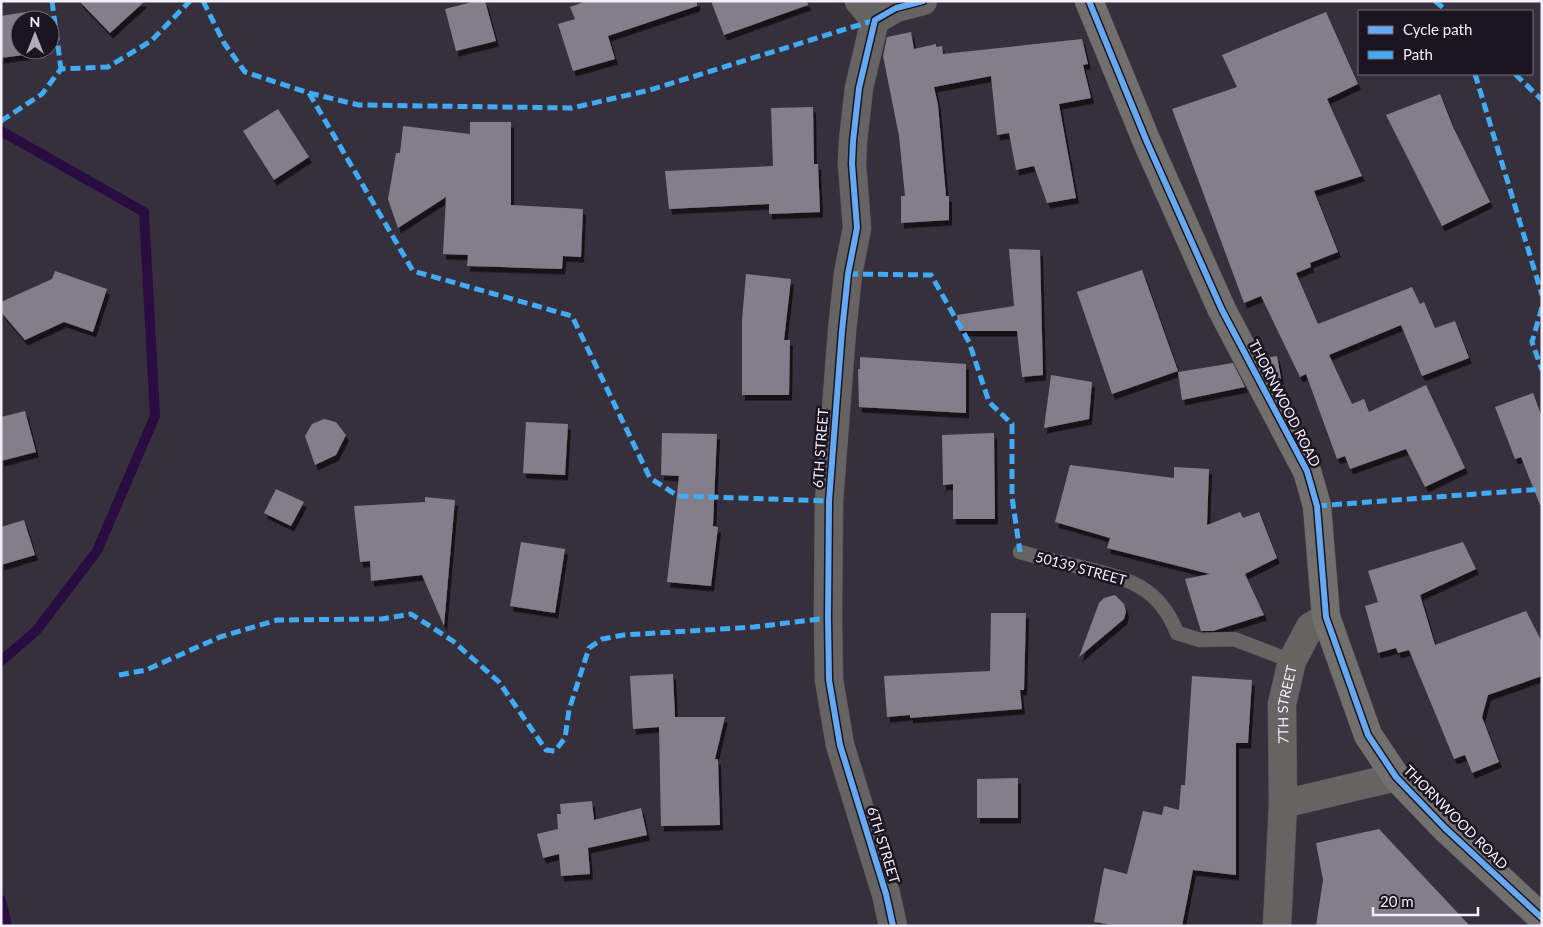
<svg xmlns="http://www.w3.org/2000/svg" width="1543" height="927" viewBox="0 0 1543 927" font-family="Lato,sans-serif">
<defs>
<filter id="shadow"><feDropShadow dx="3" dy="5.5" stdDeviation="0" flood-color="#0009"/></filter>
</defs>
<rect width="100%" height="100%" fill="#36303c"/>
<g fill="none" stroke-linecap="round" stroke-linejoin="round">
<g stroke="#290d41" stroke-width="10">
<path d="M 1,131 L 144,212 L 155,416 L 97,551 L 36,631 L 1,661"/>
<path d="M 1,900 L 7,926"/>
</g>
</g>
<g fill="#837e89" filter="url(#shadow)">
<path d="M 79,1 L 145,1 L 110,33 Z"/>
<path d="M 476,1 L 485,1 L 496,41 L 456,51 L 445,9 Z"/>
<path d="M 587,1 L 697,1 L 697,6 L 608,36 L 615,59 L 573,71 L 558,24 L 575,19 L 570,7 Z"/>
<path d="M 711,1 L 807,1 L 808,5 L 724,35 Z"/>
<path d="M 32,11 L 33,20 L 20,20 L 20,50 L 37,50 L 38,53 L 1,58 L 1,16 Z"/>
<path d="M 1326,12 L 1358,84 L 1327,99 L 1362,176 L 1314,191 L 1338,252 L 1310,263 L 1311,267 L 1296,273 L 1318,324 L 1412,287 L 1420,304 L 1424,302 L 1435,328 L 1455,321 L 1469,358 L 1422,376 L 1401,325 L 1329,355 L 1352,404 L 1364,399 L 1369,412 L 1426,385 L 1465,468 L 1425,487 L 1406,449 L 1350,469 L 1345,456 L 1337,459 L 1306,374 L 1300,377 L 1261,296 L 1244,303 L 1172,109 L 1237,87 L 1222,55 Z"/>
<path d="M 911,32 L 914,49 L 936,44 L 936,47 L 942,46 L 943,54 L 1082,39 L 1088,64 L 1083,65 L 1091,98 L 1059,104 L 1076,198 L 1047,203 L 1034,166 L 1016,170 L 1009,133 L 997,135 L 991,76 L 934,87 L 938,105 L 946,196 L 949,196 L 949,220 L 901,223 L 901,196 L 905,196 L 899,136 L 883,56 L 887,37 Z"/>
<path d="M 1440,94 L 1453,127 L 1490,202 L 1442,226 L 1386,115 Z"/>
<path d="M 813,107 L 814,164 L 818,164 L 820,212 L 769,214 L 769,204 L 669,209 L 665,171 L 773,166 L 771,108 Z"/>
<path d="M 278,109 L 309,157 L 274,180 L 243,131 Z"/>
<path d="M 470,122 L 511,122 L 511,205 L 583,209 L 581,257 L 563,256 L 562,269 L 467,266 L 468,255 L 443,254 L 446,197 L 398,228 L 388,199 L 396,153 L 400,153 L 403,126 L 470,134 Z"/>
<path d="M 1009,249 L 1040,250 L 1043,375 L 1022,377 L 1017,331 L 959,331 L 957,315 L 1014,306 Z"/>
<path d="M 1142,270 L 1178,371 L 1112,394 L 1077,292 Z"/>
<path d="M 55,271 L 107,289 L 93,332 L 64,322 L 25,340 L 1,312 L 1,302 L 52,279 Z"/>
<path d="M 746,274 L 791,279 L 784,340 L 790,340 L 789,395 L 742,395 L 742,320 Z"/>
<path d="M 1277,356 L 1281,379 L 1277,380 L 1265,358 Z"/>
<path d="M 860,357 L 966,364 L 966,413 L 859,407 L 858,369 L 860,369 Z"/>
<path d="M 1233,363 L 1245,387 L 1182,400 L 1178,372 Z"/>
<path d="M 1051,375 L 1092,382 L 1089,419 L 1044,428 Z"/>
<path d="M 1533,393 L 1542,417 L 1542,505 L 1540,505 L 1521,457 L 1515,459 L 1495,407 Z"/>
<path d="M 25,411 L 36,452 L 1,461 L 1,417 Z"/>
<path d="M 324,419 L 336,422 L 346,435 L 336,455 L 315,465 L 305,436 L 312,424 Z"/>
<path d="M 526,422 L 568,424 L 565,475 L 523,473 Z"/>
<path d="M 662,433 L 717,434 L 713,526 L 718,527 L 711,586 L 667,582 L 679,476 L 661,475 Z"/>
<path d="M 994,433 L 995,519 L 953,519 L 953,484 L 943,485 L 942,435 Z"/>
<path d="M 1070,465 L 1174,478 L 1174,467 L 1209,469 L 1207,525 L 1240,512 L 1243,518 L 1259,512 L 1277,558 L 1245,574 L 1264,615 L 1213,631 L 1201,631 L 1185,579 L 1210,574 L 1107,548 L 1110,538 L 1055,522 Z"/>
<path d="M 276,489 L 304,502 L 291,526 L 264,513 Z"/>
<path d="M 425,497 L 455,500 L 444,626 L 422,575 L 371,581 L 370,561 L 360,562 L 354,506 L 425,502 Z"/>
<path d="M 24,520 L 35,555 L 1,565 L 1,527 Z"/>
<path d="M 521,542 L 565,549 L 555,613 L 510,606 Z"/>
<path d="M 1463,542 L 1476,569 L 1420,595 L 1435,645 L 1526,611 L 1542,642 L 1542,676 L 1488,695 L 1482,717 L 1499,762 L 1472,773 L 1465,755 L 1454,759 L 1409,650 L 1398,653 L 1396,648 L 1378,653 L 1365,606 L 1378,602 L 1368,571 Z"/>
<path d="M 1115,595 L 1124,604 L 1126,612 L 1124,619 L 1079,657 L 1099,603 L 1104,598 Z"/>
<path d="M 991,613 L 1026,613 L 1024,690 L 1020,690 L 1022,709 L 910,718 L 910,715 L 887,717 L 884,676 L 990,671 Z"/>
<path d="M 673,674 L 675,717 L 725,717 L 715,759 L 718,759 L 720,825 L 661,826 L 659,727 L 633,729 L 630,676 Z"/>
<path d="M 1192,676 L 1252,680 L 1248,743 L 1236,743 L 1236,875 L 1193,870 L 1182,926 L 1119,926 L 1094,922 L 1104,868 L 1127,874 L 1143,811 L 1162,815 L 1164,806 L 1179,810 L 1181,785 L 1185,785 Z"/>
<path d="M 1018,778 L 1018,818 L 977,818 L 977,779 Z"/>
<path d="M 592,801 L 594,820 L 641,808 L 647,835 L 588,848 L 590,874 L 561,876 L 559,854 L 543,858 L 537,834 L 558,829 L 557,814 L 561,814 L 560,804 Z"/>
<path d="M 1379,829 L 1470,926 L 1316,926 L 1323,880 L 1316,843 Z"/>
</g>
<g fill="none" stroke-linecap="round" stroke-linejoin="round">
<defs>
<path id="lane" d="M 1020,552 C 1041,558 1062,563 1084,568 C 1128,579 1159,586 1177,633 L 1200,640 L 1234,639 L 1292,661"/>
<g id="street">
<path d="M 859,1 L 875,20"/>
<path d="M 1283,804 L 1396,777"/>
<path d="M 893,926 L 886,894 L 840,745 L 829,680 L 828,618 L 829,501 L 842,331 L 848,274 L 857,228 L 852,164 L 853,141 L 859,88 L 875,20 L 896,8 L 923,1"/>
<path id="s1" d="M 1277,926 L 1283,804 L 1282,704 L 1292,661 L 1310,627 L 1326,617"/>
</g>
<path id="secondary" d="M 1089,1 L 1147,142 L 1222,310 L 1307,471 L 1317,506 L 1326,617 L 1368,735 L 1396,777 L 1445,828 L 1542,918"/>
</defs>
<use href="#lane" stroke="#554f5a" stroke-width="15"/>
<use href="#street" stroke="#554f5a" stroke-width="29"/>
<use href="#secondary" stroke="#554f5a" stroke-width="29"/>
<use href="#lane" stroke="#656462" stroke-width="14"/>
<use href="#street" stroke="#656462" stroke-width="28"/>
<use href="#secondary" stroke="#71706d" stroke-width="28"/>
<g stroke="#42abf6" stroke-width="5" stroke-dasharray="10 5" stroke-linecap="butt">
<path d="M 52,1 L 61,69"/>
<path d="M 203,1 L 224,43 L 245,72 L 309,93 L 359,105 L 572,108 L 650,90 L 875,20"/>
<path d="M 1435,1 L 1447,11"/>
<path d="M 1475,74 L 1542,295"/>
<path d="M 1515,74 L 1542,100"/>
<path d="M 309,93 L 413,271 L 572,316 L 650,478 L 678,496 L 829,501"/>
<path d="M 1,121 L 42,94 L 61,69 L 108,67 L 151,41 L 190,1"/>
<path d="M 848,274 L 931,275 L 969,342 L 989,402 L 1012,424 L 1012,497 L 1020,552"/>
<path d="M 1542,307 L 1532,342 L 1542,370"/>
<path d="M 1317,506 L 1542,489"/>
<path d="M 119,675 L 146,670 L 220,637 L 277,620 L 382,619 L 411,614 L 453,641 L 499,682 L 546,750 L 555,751 L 565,738 L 569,710 L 589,648 L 602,639 L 624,635 L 754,627 L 828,618"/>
</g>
<defs>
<g id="cycleway">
<path d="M 1089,1 L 1147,142 L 1222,310 L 1307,471 L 1317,506 L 1326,617 L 1368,735 L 1396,777 L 1445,828 L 1542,918"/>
<path d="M 893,926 L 886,894 L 840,745 L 829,680 L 828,618 L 829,501 L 842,331 L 848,274 L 857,228 L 852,164 L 853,141 L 859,88 L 875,20 L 896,8 L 923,1"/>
</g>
</defs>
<use href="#cycleway" stroke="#1a1520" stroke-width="9"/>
<use href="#cycleway" stroke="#66a8f1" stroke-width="6"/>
</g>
<g text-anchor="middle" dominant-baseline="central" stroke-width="5" stroke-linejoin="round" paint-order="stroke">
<g font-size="14" fill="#f5eefe" stroke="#1a1520">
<text transform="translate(1285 403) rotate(63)">THORNWOOD ROAD</text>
<text transform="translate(820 448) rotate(-86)">6TH STREET</text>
<text transform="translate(1081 568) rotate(15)">50139 STREET</text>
<text stroke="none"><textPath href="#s1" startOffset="222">7TH STREET</textPath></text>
<text transform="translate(1456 817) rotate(45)">THORNWOOD ROAD</text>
<text transform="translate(884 845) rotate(73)">6TH STREET</text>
</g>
</g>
<rect width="1543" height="927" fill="none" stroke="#f5eefe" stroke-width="5"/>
<rect x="1358" y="10" width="175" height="65" fill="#1a1520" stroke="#726c79"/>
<rect x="1368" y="26" width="25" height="8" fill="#66a8f1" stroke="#726c79"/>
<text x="1403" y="35" font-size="15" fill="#f5eefe">Cycle path</text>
<rect x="1368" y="51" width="25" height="8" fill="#42abf6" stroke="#726c79"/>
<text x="1403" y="60" font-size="15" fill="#f5eefe">Path</text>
<g transform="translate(35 35)"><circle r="24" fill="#1a1520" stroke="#726c79"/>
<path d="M0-4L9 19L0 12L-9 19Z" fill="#b2acba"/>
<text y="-8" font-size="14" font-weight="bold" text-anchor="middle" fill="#f5eefe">N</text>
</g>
<path d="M1373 907v8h105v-8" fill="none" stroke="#f5eefe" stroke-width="2.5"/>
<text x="1380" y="907" font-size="15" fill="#f5eefe" stroke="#1a1520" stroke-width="4" paint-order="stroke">20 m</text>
</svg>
